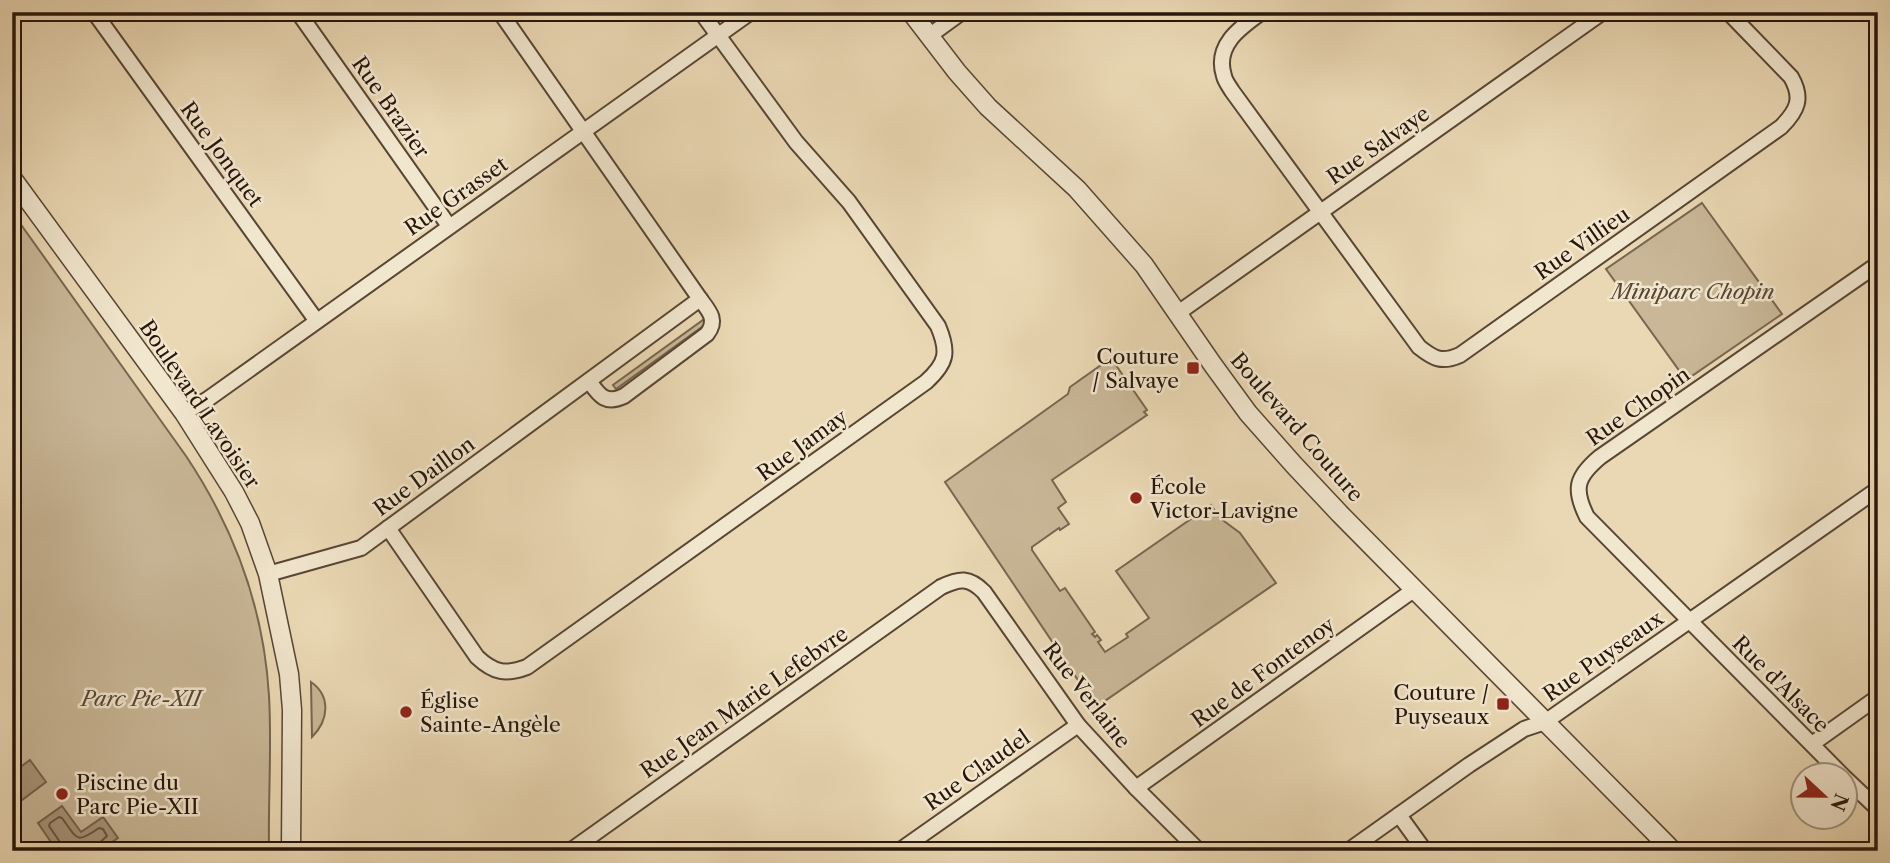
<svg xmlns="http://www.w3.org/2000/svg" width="1890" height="863" viewBox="0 0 1890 863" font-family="'Libre Caslon Text',serif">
<rect width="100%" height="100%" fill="#ead8b4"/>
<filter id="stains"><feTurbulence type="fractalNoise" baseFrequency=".00286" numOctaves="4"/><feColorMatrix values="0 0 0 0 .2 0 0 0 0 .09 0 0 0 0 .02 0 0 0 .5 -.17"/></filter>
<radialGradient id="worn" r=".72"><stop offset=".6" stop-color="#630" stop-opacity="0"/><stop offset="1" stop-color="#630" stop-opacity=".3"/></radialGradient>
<g fill="#c9b797" stroke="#786650" stroke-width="2">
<path d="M 1702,203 L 1782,314 L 1686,380 L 1606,269 Z"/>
<path d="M 12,212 L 186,456 C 234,528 264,609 269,696 C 272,747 268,799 269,851 L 12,851 Z"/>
<path d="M 703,320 L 706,324 L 616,389 L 613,385 Z"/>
<path d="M 1111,358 L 1147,410 L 1144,412 L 1147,415 L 1052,480 L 1066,502 L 1058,508 L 1069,524 L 1060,530 L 1059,528 L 1032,547 L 1032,550 L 1060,591 L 1065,588 L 1095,632 L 1092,634 L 1095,637 L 1097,635 L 1101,640 L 1098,642 L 1105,652 L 1128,637 L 1126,634 L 1149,618 L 1116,571 L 1211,505 L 1220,518 L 1240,533 L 1276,583 L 1096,707 L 945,482 L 1068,394 L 1070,387 Z"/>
<path d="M 311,682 C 331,696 329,720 312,737 Z"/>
</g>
<g fill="#a8967a" stroke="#75634d" stroke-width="2">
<path d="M 30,760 L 46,782 L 22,800 L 12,787 L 12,773 Z"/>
<path d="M 62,806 L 81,832 L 103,817 L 118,838 L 99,851 L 57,851 L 38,823 Z"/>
</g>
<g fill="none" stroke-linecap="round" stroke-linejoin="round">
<path stroke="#685642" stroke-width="2" d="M 62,851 L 62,845 L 49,826 L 50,823 L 59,817 L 62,818 C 78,840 76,844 99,828 L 103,829 L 107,836 L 98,844 L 96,851"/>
<defs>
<g id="minor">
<path d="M 94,12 L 316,320"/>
<path d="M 298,12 L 449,226"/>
<path d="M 1262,12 C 1241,27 1214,45 1224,76 C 1225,81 1229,86 1232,91 L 1419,347 C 1434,359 1442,363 1460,355 L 1781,127 C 1798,110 1803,98 1791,77 L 1728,12"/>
<path d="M 929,36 L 962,12"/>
<path d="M 1178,313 L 1603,12"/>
<path d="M 589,381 C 599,395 605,405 624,396 L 707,334 C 718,320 709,311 700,299"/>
<path d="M 184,413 L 208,399 L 751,12"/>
<path d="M 388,528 L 477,657 C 494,673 506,675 527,667 L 926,382 C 947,363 949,352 938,326 L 849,202 L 796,142 L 701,12"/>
<path d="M 268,574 L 361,548 L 700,299 L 500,12"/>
<path d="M 1812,744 L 1878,697"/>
<path d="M 1843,776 L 1587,517 C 1573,489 1576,477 1600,457 L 1878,264"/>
<path d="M 1844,777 L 1878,809"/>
<path d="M 1136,788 L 1415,589"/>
<path d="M 1399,815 L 1425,851"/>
<path d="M 570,851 L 941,587 C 960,578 969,577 984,592 L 1078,725 L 1136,788 L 1199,851"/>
<path d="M 899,851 L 1078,725"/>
<path d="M 1348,851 L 1469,765 L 1524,729 L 1545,722 L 1878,489"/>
</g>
<g id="tertiary">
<path d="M 911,12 L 957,72 L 988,107 L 1077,189 L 1144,265 L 1213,365 L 1248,413 L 1294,465 L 1340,514 L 1673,851"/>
<path d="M 12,178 L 184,413 L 234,492 L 250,523 L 268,574 L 289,674 L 292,710 L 291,851"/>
</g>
</defs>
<use href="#minor" stroke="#584634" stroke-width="18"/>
<use href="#tertiary" stroke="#584634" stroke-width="21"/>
<use href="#minor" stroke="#f1e6ce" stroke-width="14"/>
<use href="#tertiary" stroke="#f1e6ce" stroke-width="18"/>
</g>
<g fill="#8f2418" stroke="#f1e6ce" stroke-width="2.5">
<rect x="1186" y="361" width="14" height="14" rx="3.5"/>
<circle cx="1136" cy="498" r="7"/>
<rect x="1496" y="697" width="14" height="14" rx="3.5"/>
<circle cx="406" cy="712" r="7"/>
<circle cx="62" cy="794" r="7"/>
</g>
<g text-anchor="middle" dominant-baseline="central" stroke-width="5" stroke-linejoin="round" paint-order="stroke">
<g font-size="21" fill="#28160a" stroke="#f1e6ce">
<text transform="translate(391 107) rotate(55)">Rue Brazier</text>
<text transform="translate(1378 145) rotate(-35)">Rue Salvaye</text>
<text transform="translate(222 154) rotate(54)">Rue Jonquet</text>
<text transform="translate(456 196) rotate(-35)">Rue Grasset</text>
<text transform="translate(1582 243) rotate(-35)">Rue Villieu</text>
<text transform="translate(200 404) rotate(56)">Boulevard Lavoisier</text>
<text transform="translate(1638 406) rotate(-35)">Rue Chopin</text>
<text transform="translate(1297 427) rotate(49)">Boulevard Couture</text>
<text transform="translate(802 445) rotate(-36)">Rue Jamay</text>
<text transform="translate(424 476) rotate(-36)">Rue Daillon</text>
<text transform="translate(1603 656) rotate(-35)">Rue Puyseaux</text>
<text transform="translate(1263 672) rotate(-36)">Rue de Fontenoy</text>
<text transform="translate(1781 684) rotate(45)">Rue d'Alsace</text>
<text transform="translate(1087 695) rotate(52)">Rue Verlaine</text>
<text transform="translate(744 702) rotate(-35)">Rue Jean Marie Lefebvre</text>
<text transform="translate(977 770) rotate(-35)">Rue Claudel</text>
</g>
<g font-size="21" font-style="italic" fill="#584634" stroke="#f1e6ce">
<text x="1693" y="291">Miniparc Chopin</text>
<text x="141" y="698">Parc Pie-XII</text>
</g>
<g font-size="21" fill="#28160a" stroke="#f1e6ce" text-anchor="start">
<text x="1179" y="356" text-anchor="end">Couture<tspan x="1179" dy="24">/ Salvaye</tspan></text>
<text x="1150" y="486">École<tspan x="1150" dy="24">Victor-Lavigne</tspan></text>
<text x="1489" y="692" text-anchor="end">Couture /<tspan x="1489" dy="24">Puyseaux</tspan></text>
<text x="420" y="700">Église<tspan x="420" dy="24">Sainte-Angèle</tspan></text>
<text x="76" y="782">Piscine du<tspan x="76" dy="24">Parc Pie-XII</tspan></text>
</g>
</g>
<rect width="1890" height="863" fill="none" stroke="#ead8b4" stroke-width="42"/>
<rect x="14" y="14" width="1862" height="835" fill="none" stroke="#28160a" stroke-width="3.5"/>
<rect x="21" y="21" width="1848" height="821" fill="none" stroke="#28160a" stroke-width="2"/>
<g transform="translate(1824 796) rotate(112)"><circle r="33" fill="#f1e6ce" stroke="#a19380" stroke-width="2"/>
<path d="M0-5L12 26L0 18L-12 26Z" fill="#8f2418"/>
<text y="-10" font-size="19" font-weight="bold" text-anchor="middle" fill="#28160a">N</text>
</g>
<rect width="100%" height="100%" filter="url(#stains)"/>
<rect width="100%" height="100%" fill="url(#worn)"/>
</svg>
